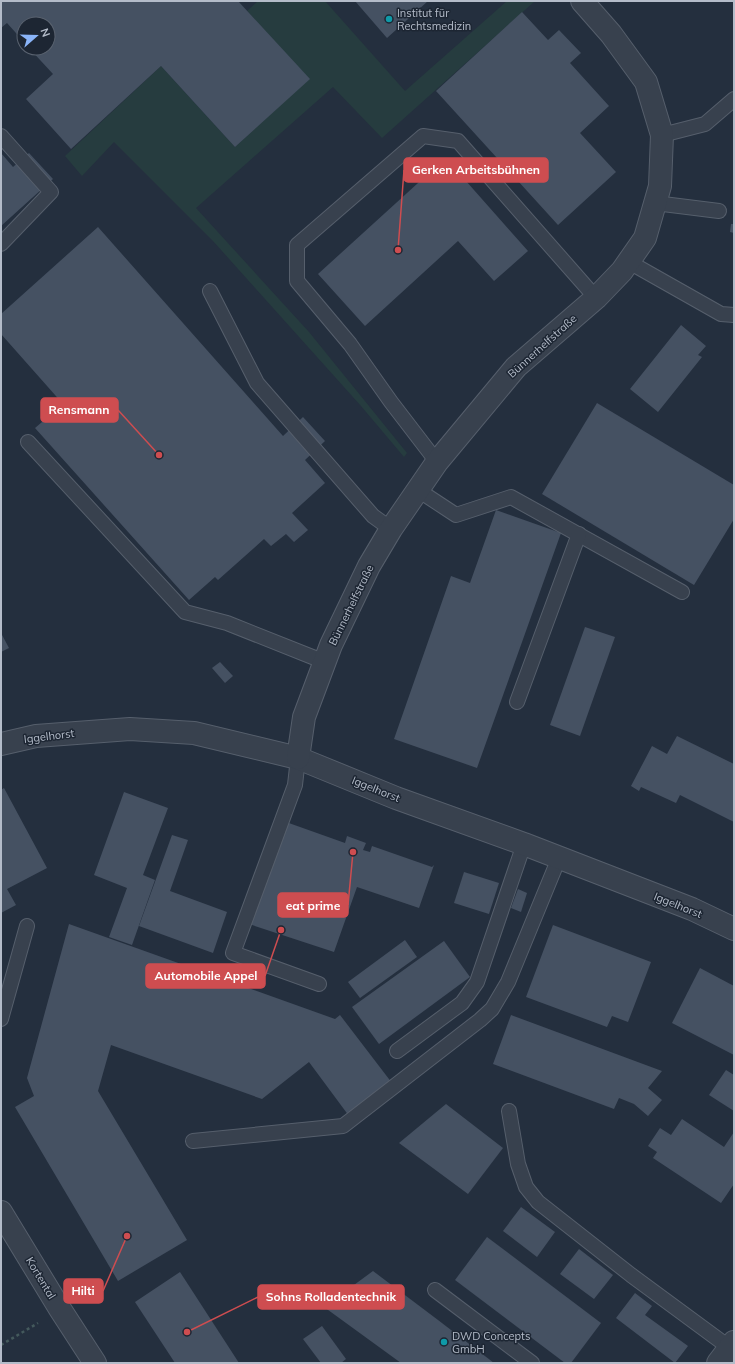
<svg xmlns="http://www.w3.org/2000/svg" width="735" height="1364" viewBox="0 0 735 1364" font-family="Mulish,sans-serif">
<rect width="100%" height="100%" fill="#242f3e"/>
<path fill="#263c3f" d="M 258,1 L 325,1 L 405,91 L 507,1 L 535,1 L 382,138 L 333,87 L 196,208 L 309,332 L 407,453 L 404,457 L 361,406 L 213,241 L 114,142 L 82,176 L 65,156 L 161,66 L 235,147 L 309,79 L 247,11 Z"/>
<g fill="#455162">
<path d="M 1,1 L 238,1 L 310,79 L 235,147 L 161,66 L 71,149 L 26,99 L 53,74 L 29,48 L 48,48 L 48,24 L 24,24 L 24,42 L 7,23 L 1,28 Z"/>
<path d="M 355,1 L 428,1 L 387,38 Z"/>
<path d="M 522,12 L 548,40 L 559,30 L 581,53 L 570,63 L 609,106 L 580,133 L 616,172 L 558,225 L 436,91 Z"/>
<path d="M 1,153 L 13,167 L 29,153 L 53,179 L 1,226 Z"/>
<path d="M 451,164 L 528,251 L 494,281 L 458,241 L 365,326 L 318,274 L 429,173 L 435,178 Z"/>
<path d="M 731,224 L 734,224 L 734,233 L 730,232 Z"/>
<path d="M 98,227 L 283,436 L 303,417 L 325,441 L 305,460 L 325,483 L 292,513 L 308,530 L 294,542 L 286,534 L 271,546 L 264,539 L 218,580 L 215,577 L 189,600 L 35,428 L 63,404 L 1,334 L 1,314 Z"/>
<path d="M 681,325 L 706,346 L 698,355 L 702,357 L 658,412 L 630,389 Z"/>
<path d="M 597,403 L 734,485 L 734,519 L 694,585 L 542,494 Z"/>
<path d="M 496,510 L 561,533 L 477,768 L 394,739 L 451,576 L 470,583 Z"/>
<path d="M 585,627 L 615,637 L 580,736 L 550,725 Z"/>
<path d="M 1,633 L 9,648 L 1,652 Z"/>
<path d="M 220,662 L 233,676 L 225,683 L 212,668 Z"/>
<path d="M 677,736 L 734,764 L 734,822 L 680,795 L 676,803 L 641,787 L 639,791 L 631,786 L 652,746 L 667,754 Z"/>
<path d="M 4,788 L 47,868 L 7,889 L 16,905 L 1,913 L 1,790 Z"/>
<path d="M 124,792 L 168,808 L 143,875 L 155,880 L 132,945 L 109,937 L 127,888 L 94,875 Z"/>
<path d="M 286,822 L 345,843 L 347,836 L 366,843 L 363,850 L 370,852 L 372,846 L 432,867 L 434,865 L 419,908 L 357,887 L 334,952 L 249,924 Z"/>
<path d="M 172,835 L 188,840 L 170,891 L 227,912 L 213,953 L 139,926 Z"/>
<path d="M 464,872 L 499,883 L 489,914 L 454,903 Z"/>
<path d="M 518,889 L 527,893 L 521,912 L 511,908 Z"/>
<path d="M 69,924 L 335,1019 L 340,1015 L 392,1083 L 349,1116 L 309,1062 L 262,1099 L 111,1045 L 98,1091 L 187,1240 L 118,1281 L 15,1107 L 34,1096 L 27,1078 Z"/>
<path d="M 553,925 L 651,962 L 628,1022 L 612,1016 L 607,1027 L 526,997 Z"/>
<path d="M 405,940 L 417,957 L 360,998 L 348,982 Z"/>
<path d="M 444,941 L 470,977 L 379,1044 L 352,1007 Z"/>
<path d="M 700,968 L 734,986 L 734,1055 L 672,1023 Z"/>
<path d="M 511,1015 L 662,1071 L 648,1088 L 662,1100 L 648,1116 L 634,1104 L 619,1098 L 614,1109 L 493,1064 Z"/>
<path d="M 726,1070 L 734,1075 L 734,1111 L 709,1095 Z"/>
<path d="M 446,1104 L 503,1148 L 468,1194 L 399,1143 Z"/>
<path d="M 682,1119 L 724,1147 L 734,1132 L 734,1184 L 721,1203 L 653,1158 L 657,1152 L 648,1146 L 660,1128 L 671,1135 Z"/>
<path d="M 521,1207 L 555,1232 L 537,1257 L 503,1231 Z"/>
<path d="M 487,1237 L 601,1323 L 571,1363 L 565,1363 L 455,1280 Z"/>
<path d="M 579,1249 L 613,1275 L 594,1299 L 560,1274 Z"/>
<path d="M 373,1271 L 438,1320 L 494,1363 L 401,1363 L 324,1307 Z"/>
<path d="M 180,1272 L 239,1363 L 175,1363 L 135,1302 Z"/>
<path d="M 635,1293 L 652,1306 L 645,1315 L 688,1346 L 675,1363 L 616,1318 Z"/>
<path d="M 322,1326 L 346,1359 L 341,1363 L 321,1363 L 303,1339 Z"/>
</g>
<g fill="none" stroke-linecap="round" stroke-linejoin="round">
<defs>
<g id="service">
<path d="M 662,135 L 705,124 L 734,99"/>
<path d="M 1,136 L 51,192 L 1,244"/>
<path d="M 655,203 L 719,211"/>
<path d="M 629,262 L 721,314 L 734,315"/>
<path d="M 210,291 L 257,383 L 373,516 L 391,529"/>
<path d="M 28,442 L 185,612 L 227,623 L 325,662"/>
<path d="M 437,462 L 391,402 L 350,344 L 297,281 L 297,245 L 423,136 L 458,141 L 596,298"/>
<path d="M 418,490 L 456,515 L 511,497 L 682,592"/>
<path d="M 517,702 L 579,534"/>
<path d="M 298,758 L 295,785 L 233,953 L 319,984"/>
<path d="M 1,1019 L 27,926"/>
<path d="M 397,1051 L 462,1003 L 477,982 L 524,844"/>
<path d="M 509,1111 L 518,1164 L 526,1187 L 538,1202 L 631,1275 L 730,1348"/>
<path d="M 193,1141 L 343,1126 L 480,1020 L 492,1009 L 508,982 L 559,858"/>
<path d="M 435,1290 L 532,1363"/>
</g>
<g id="minor">
<path d="M 1,744 L 36,736 L 130,729 L 194,733 L 298,758 L 396,798 L 524,844 L 692,909 L 734,929"/>
<path d="M 298,758 L 304,717 L 331,645 L 369,566 L 391,529 L 437,462 L 516,367 L 596,298 L 622,271 L 645,238 L 660,186 L 662,135 L 646,82 L 611,34 L 582,1"/>
<path d="M 718,1363 L 734,1342"/>
</g>
<path id="tertiary" d="M 1,1212 L 60,1309 L 95,1363"/>
</defs>
<use href="#service" stroke="#565f6c" stroke-width="16"/>
<use href="#minor" stroke="#565f6c" stroke-width="24"/>
<use href="#tertiary" stroke="#565f6c" stroke-width="24"/>
<path stroke="#44595c" stroke-width="2.5" stroke-dasharray="3 3" stroke-linecap="butt" d="M 1,1345 L 38,1323"/>
<use href="#service" stroke="#38414e" stroke-width="14"/>
<use href="#minor" stroke="#38414e" stroke-width="22"/>
<use href="#tertiary" stroke="#38414e" stroke-width="22"/>
</g>
<g fill="#0f9aa8" stroke="#1d2633" stroke-width="1.5">
<circle cx="389" cy="19" r="4"/>
<circle cx="444" cy="1342" r="4"/>
</g>
<g text-anchor="middle" dominant-baseline="central" stroke-width="3" stroke-linejoin="round" paint-order="stroke">
<g font-size="11" fill="#b4bcc9" stroke="#1d2633" text-anchor="start">
<text x="397" y="13">Institut für<tspan x="397" dy="13">Rechtsmedizin</tspan></text>
<text x="452" y="1336">DWD Concepts<tspan x="452" dy="13">GmbH</tspan></text>
</g>
<g font-size="11" fill="#b4bcc9" stroke="#1d2633">
<text transform="translate(542 346) rotate(-42)">Bünnerhelfstraße</text>
<text transform="translate(351 605) rotate(-64)">Bünnerhelfstraße</text>
<text transform="translate(49 736) rotate(-7)">Iggelhorst</text>
<text transform="translate(376 789) rotate(22)">Iggelhorst</text>
<text transform="translate(678 905) rotate(22)">Iggelhorst</text>
<text transform="translate(41 1278) rotate(59)">Kortental</text>
</g>
</g>
<path fill="none" stroke="#ce4d50" stroke-width="1.5" d="M398 250L404 170M159 455L118 410M353 852L348 905M281 930L265 976M127 1236L103 1291M187 1332L258 1297"/>
<g fill="#ce4d50" stroke="#1d2633" stroke-width="1.5">
<circle cx="398" cy="250" r="4"/>
<circle cx="159" cy="455" r="4"/>
<circle cx="353" cy="852" r="4"/>
<circle cx="281" cy="930" r="4"/>
<circle cx="127" cy="1236" r="4"/>
<circle cx="187" cy="1332" r="4"/>
</g>
<g fill="#ce4d50" stroke="#ce4d50" stroke-width="1.5">
<rect x="404" y="158" width="144" height="24" rx="4"/>
<rect x="41" y="398" width="77" height="24" rx="4"/>
<rect x="278" y="893" width="70" height="24" rx="4"/>
<rect x="146" y="964" width="119" height="24" rx="4"/>
<rect x="64" y="1279" width="39" height="24" rx="4"/>
<rect x="258" y="1285" width="146" height="24" rx="4"/>
</g>
<g font-size="12" text-anchor="middle" font-weight="bold" fill="#fff">
<text x="476" y="174">Gerken Arbeitsbühnen</text>
<text x="79" y="414">Rensmann</text>
<text x="313" y="910">eat prime</text>
<text x="206" y="980">Automobile Appel</text>
<text x="83" y="1295">Hilti</text>
<text x="331" y="1301">Sohns Rolladentechnik</text>
</g>
<rect width="735" height="1364" fill="none" stroke="#b4bcc9" stroke-width="4"/>
<g transform="translate(36 36) rotate(70)"><circle r="19" fill="#1d2633" stroke="#59626f"/>
<path d="M0-3L7 15L0 10L-7 15Z" fill="#8ab4f8"/>
<text y="-6" font-size="11" font-weight="bold" text-anchor="middle" fill="#b4bcc9">N</text>
</g>
</svg>
